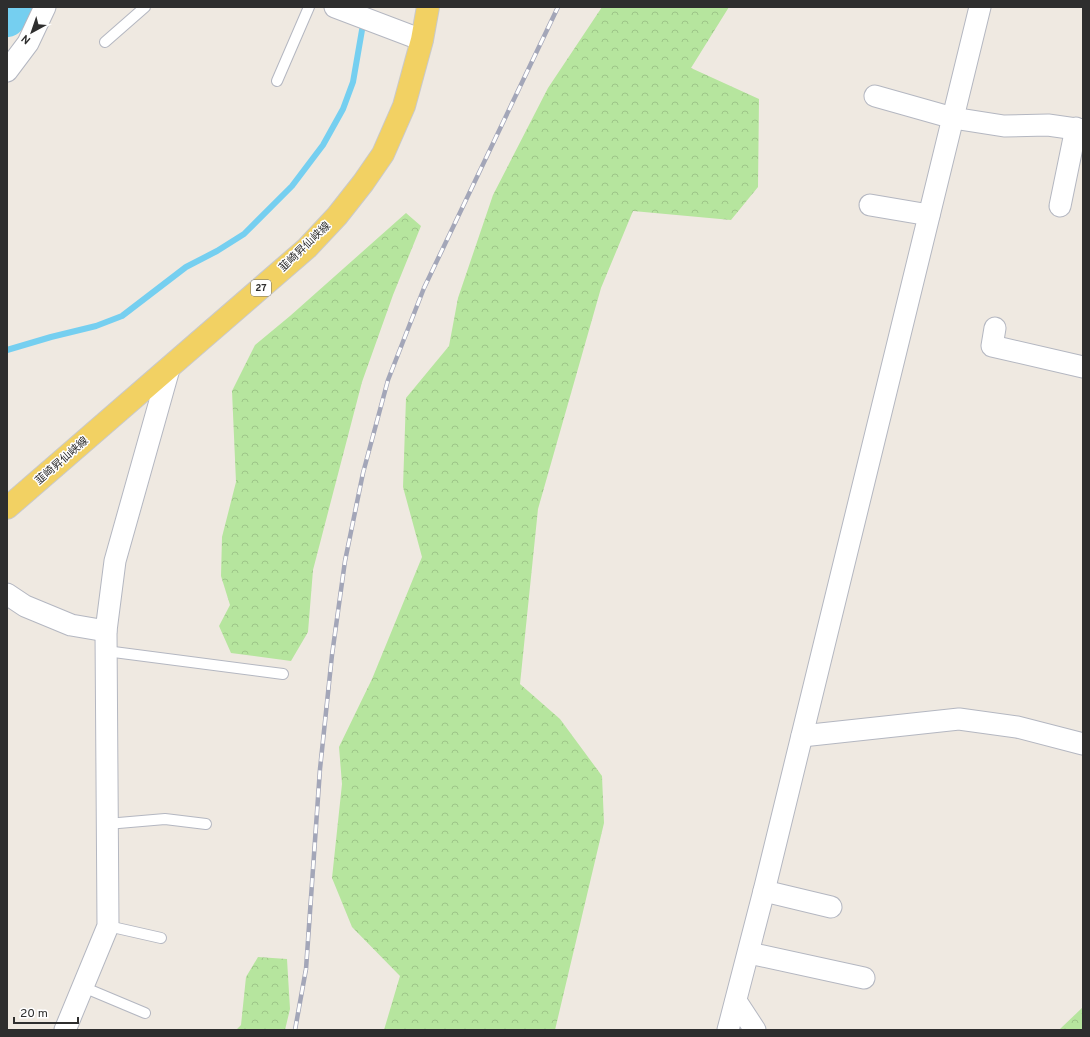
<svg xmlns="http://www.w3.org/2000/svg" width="1090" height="1037" viewBox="0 0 1090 1037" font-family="Overpass,'Noto Sans JP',sans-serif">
<defs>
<pattern id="forest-crowns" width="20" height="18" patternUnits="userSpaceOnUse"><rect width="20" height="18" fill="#b6e59e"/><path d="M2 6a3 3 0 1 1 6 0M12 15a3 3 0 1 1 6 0" fill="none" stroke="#9dc588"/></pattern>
</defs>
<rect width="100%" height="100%" fill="#efe9e1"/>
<g fill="url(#forest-crowns)">
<path d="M 602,7 L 729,7 L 691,68 L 759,99 L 758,187 L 731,220 L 633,211 L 601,288 L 538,509 L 520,684 L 560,719 L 602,776 L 604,823 L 555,1030 L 384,1030 L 400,976 L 352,927 L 332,878 L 342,784 L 339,747 L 372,679 L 422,557 L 403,487 L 406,398 L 449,346 L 458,298 L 493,195 L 548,88 Z"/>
<path d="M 406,213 L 421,226 L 393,295 L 362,382 L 313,570 L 308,632 L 291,661 L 231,653 L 219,626 L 230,605 L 221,576 L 222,537 L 236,482 L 232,391 L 255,345 L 290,316 Z"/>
<path d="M 258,957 L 287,959 L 290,1009 L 285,1030 L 236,1030 L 241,1025 L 246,977 Z"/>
<path d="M 1083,1007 L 1083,1030 L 1059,1030 L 1060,1029 Z"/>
</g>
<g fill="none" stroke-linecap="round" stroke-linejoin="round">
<path stroke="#75cff0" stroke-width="6" d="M 7,350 L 51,337 L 96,326 L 122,316 L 186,267 L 217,251 L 244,234 L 292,186 L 323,145 L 343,109 L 353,82 L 366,7"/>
<path stroke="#75cff0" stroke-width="38" d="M 7,18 L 16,7"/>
<defs>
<g id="service">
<path d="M 105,42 L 145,7"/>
<path d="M 277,81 L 309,7"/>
<path d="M 106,651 L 283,674"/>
<path d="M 107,824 L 165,819 L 206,824"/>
<path d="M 108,926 L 161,938"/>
<path d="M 83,987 L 145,1013"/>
</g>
<g id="minor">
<path d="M 335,7 L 422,40"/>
<path d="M 7,71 L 28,43 L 45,7"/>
<path d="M 875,96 L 953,118 L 1004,126 L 1048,125 L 1083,130"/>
<path d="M 870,205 L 929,215"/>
<path d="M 1060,206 L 1076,128"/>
<path d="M 995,328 L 992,346 L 1083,367"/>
<path d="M 7,594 L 25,606 L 71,625 L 106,631"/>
<path d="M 802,736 L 959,719 L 1017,727 L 1083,744"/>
<path d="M 764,891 L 831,907"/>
<path d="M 749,953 L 864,978"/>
<path d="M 736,1001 L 755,1030"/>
<path d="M 65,1030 L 108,926 L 106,631 L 115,561 L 169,369"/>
<path d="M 728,1030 L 764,891 L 980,7"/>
</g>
<path id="primary" d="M 7,508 L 307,248 L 337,216 L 363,183 L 383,154 L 404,106 L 422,40 L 428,7"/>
</defs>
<use href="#service" stroke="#b4b7c1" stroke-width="12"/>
<use href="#minor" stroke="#b4b7c1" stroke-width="23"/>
<use href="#primary" stroke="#c9c9c9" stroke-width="24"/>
<use href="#service" stroke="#fff" stroke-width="10"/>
<use href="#minor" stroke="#fff" stroke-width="21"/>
<use href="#primary" stroke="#f2d163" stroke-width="22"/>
<defs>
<path id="rail" d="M 295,1030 L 306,969 L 320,769 L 332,655 L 345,561 L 363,473 L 388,380 L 424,288 L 558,7"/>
</defs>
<use href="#rail" stroke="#a3a6b8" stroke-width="4.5"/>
<use href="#rail" stroke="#fff" stroke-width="3" stroke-dasharray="9" stroke-linecap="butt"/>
</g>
<g text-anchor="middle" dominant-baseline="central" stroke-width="3" stroke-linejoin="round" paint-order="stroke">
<rect fill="#fff" stroke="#6d6d6d" stroke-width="1" x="251" y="280" width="20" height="16" rx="3"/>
<g font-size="10" font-weight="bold" fill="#2e2e2e">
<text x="261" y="288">27</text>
</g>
<g font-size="11" fill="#2e2e2e" stroke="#fff">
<text transform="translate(305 247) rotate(-44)">韮崎昇仙峡線</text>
<text transform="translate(62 461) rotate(-41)">韮崎昇仙峡線</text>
</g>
</g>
<rect width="1090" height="1037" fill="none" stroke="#2e2e2e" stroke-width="16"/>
<g transform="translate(32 32) rotate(220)" stroke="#ffffff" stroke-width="3" paint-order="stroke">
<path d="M0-3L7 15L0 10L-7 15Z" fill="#2e2e2e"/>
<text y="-6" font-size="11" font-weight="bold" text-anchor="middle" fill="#2e2e2e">N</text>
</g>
<path d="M14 1017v6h64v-6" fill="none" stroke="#2e2e2e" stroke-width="2"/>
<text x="20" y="1017" font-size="12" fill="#2e2e2e" stroke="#ffffff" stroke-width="3" paint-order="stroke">20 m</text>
</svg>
